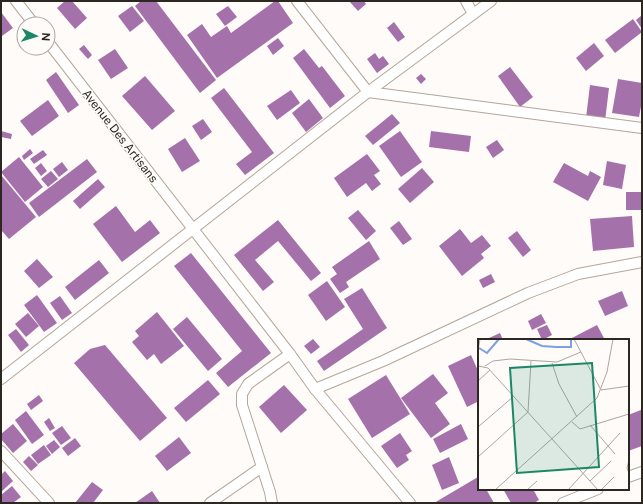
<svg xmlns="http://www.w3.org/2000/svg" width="643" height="504" viewBox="0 0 643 504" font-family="'Public Sans',sans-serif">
<rect width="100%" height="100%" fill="#fefbf8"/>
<g fill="#a471ab">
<path d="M 65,1 L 72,1 L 87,18 L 75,29 L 57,8 Z"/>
<path d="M 141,1 L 156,1 L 216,80 L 200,93 L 135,6 Z"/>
<path d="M 275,1 L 278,1 L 293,23 L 217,78 L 187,35 L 202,24 L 211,37 L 227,26 L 231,33 Z"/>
<path d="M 349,1 L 364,1 L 366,4 L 358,11 Z"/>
<path d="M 132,6 L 144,21 L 130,32 L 118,16 Z"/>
<path d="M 228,6 L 237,17 L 225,26 L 216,14 Z"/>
<path d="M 1,12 L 13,28 L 2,36 L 1,34 Z"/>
<path d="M 642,15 L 642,29 L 636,20 Z"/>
<path d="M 633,19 L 642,32 L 615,53 L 605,40 Z"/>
<path d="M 394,22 L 405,37 L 398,42 L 387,28 Z"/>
<path d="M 278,38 L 284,46 L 273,55 L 267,46 Z"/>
<path d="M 594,43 L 604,56 L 586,71 L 576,58 Z"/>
<path d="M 84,45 L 92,55 L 88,59 L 79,49 Z"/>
<path d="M 115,49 L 128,68 L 111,79 L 98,60 Z"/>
<path d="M 304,49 L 319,68 L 322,66 L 345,96 L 330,108 L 293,58 Z"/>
<path d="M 375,53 L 379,59 L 383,56 L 389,64 L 377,73 L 367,59 Z"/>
<path d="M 510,67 L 533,97 L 520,107 L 498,76 Z"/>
<path d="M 56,72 L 79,105 L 68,113 L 46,80 Z"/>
<path d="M 421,74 L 426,79 L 421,84 L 416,78 Z"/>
<path d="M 145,76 L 175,111 L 152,130 L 122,96 Z"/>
<path d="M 618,79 L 642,83 L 642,101 L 639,117 L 612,113 Z"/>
<path d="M 590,85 L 609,88 L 605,121 L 586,118 Z"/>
<path d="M 224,88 L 274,153 L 245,175 L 236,164 L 252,152 L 211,98 Z"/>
<path d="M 291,90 L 300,103 L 277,120 L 267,106 Z"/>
<path d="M 309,99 L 323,118 L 306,132 L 292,113 Z"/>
<path d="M 48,100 L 59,116 L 32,136 L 20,121 Z"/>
<path d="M 392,114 L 400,123 L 373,145 L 365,136 Z"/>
<path d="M 203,119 L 212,132 L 201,140 L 192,126 Z"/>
<path d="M 1,131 L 12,134 L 11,139 L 1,137 Z"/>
<path d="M 400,131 L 422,162 L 401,177 L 379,146 Z"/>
<path d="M 431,131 L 471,136 L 469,152 L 429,147 Z"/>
<path d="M 185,138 L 200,161 L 182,172 L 168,149 Z"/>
<path d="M 497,140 L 504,150 L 493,158 L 486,147 Z"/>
<path d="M 30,149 L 33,153 L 24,160 L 22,156 Z"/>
<path d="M 43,150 L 47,155 L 34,164 L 30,159 Z"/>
<path d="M 367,154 L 380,171 L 374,175 L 381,184 L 372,191 L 366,183 L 347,197 L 334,178 Z"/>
<path d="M 19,157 L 43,187 L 25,202 L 1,172 Z"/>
<path d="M 87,159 L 97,172 L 39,217 L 29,203 Z"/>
<path d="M 607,161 L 626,165 L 622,189 L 603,185 Z"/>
<path d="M 62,162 L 68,170 L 59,177 L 53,169 Z"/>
<path d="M 41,163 L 47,171 L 41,176 L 35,168 Z"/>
<path d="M 564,163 L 588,176 L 590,171 L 601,177 L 588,201 L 553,182 Z"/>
<path d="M 422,168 L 434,182 L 410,203 L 398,189 Z"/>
<path d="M 51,171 L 58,179 L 48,187 L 41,179 Z"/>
<path d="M 1,175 L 36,217 L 9,239 L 1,230 Z"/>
<path d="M 98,179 L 105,187 L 80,209 L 73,201 Z"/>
<rect x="626" y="192" width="16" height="18"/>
<path d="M 116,206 L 135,232 L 150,220 L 160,233 L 122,262 L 93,224 Z"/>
<path d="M 358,210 L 376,231 L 366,240 L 348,218 Z"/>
<path d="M 632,216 L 634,247 L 593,251 L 590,219 Z"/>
<path d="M 278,220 L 321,273 L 311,281 L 278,241 L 255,260 L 274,282 L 263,291 L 234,255 Z"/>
<path d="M 399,221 L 412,239 L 403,245 L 390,228 Z"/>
<path d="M 460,229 L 471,243 L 482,235 L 491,246 L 481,254 L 484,258 L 462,276 L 439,246 Z"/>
<path d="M 517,231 L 531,250 L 523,257 L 508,238 Z"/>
<path d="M 369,241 L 380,259 L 346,282 L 349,287 L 340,293 L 330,279 L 337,274 L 332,267 Z"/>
<path d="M 191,253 L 271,353 L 228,387 L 216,373 L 242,351 L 174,266 Z"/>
<path d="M 37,259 L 53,277 L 39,288 L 24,271 Z"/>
<path d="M 99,260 L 109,273 L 75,300 L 65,287 Z"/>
<path d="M 491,274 L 495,282 L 483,288 L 479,280 Z"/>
<path d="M 327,281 L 345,307 L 326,321 L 308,295 Z"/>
<path d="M 362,288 L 387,328 L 324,371 L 317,361 L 363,329 L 344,299 Z"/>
<path d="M 622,291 L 628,306 L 605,316 L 598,301 Z"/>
<path d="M 37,295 L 57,323 L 44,332 L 24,305 Z"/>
<path d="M 60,296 L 72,313 L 62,320 L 50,303 Z"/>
<path d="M 157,312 L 184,346 L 161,364 L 154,354 L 147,360 L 132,342 L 139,336 L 135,331 Z"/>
<path d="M 28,313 L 39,326 L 26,337 L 15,324 Z"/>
<path d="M 541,314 L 546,323 L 532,330 L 528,321 Z"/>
<path d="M 187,317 L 222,359 L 208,371 L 173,329 Z"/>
<path d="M 547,325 L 552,335 L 542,340 L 537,329 Z"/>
<path d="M 597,325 L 605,340 L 568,340 Z"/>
<path d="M 16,329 L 29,345 L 21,352 L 8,335 Z"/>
<path d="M 500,333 L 503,340 L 490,340 L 489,338 Z"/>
<path d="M 313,339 L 320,347 L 311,354 L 304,346 Z"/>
<path d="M 105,345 L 167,418 L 140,441 L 74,363 L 90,349 Z"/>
<path d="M 471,355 L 479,373 L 479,401 L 467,407 L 448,366 Z"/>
<path d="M 433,374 L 448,393 L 435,403 L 450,424 L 431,438 L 401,398 Z"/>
<path d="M 386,375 L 410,414 L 372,438 L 348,399 Z"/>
<path d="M 208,380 L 220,394 L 186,422 L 174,408 Z"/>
<path d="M 284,385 L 307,410 L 281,433 L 259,407 Z"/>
<path d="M 39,395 L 43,401 L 31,410 L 27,404 Z"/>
<path d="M 641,410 L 642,446 L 628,451 L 628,415 Z"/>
<path d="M 26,411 L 44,435 L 32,444 L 15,420 Z"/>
<path d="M 49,418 L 55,428 L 50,431 L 44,422 Z"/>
<path d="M 13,424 L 27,441 L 13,453 L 1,439 L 1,434 Z"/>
<path d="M 461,424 L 468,439 L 440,453 L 433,439 Z"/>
<path d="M 62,426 L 71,438 L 61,445 L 52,433 Z"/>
<path d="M 400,433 L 412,451 L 406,455 L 409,460 L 397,468 L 381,446 Z"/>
<path d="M 179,437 L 191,453 L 167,471 L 155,456 Z"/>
<path d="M 75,438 L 81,446 L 68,456 L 62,448 Z"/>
<path d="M 54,440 L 60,447 L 52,454 L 46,446 Z"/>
<path d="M 44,445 L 51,455 L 38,464 L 31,455 Z"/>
<path d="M 29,456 L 38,465 L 31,471 L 23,462 Z"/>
<path d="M 449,457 L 459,483 L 442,490 L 432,465 Z"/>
<path d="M 5,471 L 13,481 L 1,492 L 1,475 Z"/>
<path d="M 478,477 L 479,489 L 486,489 L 494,503 L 434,503 Z"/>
<path d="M 92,482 L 103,490 L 93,503 L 75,503 Z"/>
<path d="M 12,486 L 21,497 L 13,503 L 1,503 L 1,495 Z"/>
<path d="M 503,489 L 533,489 L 539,500 L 534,503 L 511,503 Z"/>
<path d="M 152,491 L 160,503 L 135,503 Z"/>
</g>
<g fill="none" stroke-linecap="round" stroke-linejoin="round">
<defs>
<g id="street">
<path d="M 16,1 L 34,24"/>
<path d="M 297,1 L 368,92 L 642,128"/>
<path d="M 466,1 L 473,14"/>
<path d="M 48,42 L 290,354 L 315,389 L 410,503"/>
<path d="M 1,379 L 368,92 L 491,1"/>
<path d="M 315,389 L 383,361 L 528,293 L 578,274 L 642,262"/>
<path d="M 1,451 L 49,503"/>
<path d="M 628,477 L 642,472"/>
<path d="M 210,503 L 262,467"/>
<path d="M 272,503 L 270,492 L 242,405 L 242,394 L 248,384 L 290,354"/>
<path d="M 563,503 L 598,489"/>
</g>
</defs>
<use href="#street" stroke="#b4a699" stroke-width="12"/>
<use href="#street" stroke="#fff" stroke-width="10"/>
</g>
<g text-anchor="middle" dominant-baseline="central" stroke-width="3" stroke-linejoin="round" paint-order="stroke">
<g font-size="12" fill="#2d2722" stroke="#fefbf8">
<text transform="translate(120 136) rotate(52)">Avenue Des Artisans</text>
</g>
</g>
<g transform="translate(478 339)">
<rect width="151" height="151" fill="#fefbf8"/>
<path fill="none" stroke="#7ca0e0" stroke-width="2" d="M 48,0 L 64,7 L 78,8 L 93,8 L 93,0M 1,9 L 9,14 L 21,0"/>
<path fill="none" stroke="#aaa6a2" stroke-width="1" d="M 96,0 L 123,51 L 151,47M 0,12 L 2,0M 74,24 L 81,45 L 99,78M 0,27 L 10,29 L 120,151M 7,27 L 15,22 L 32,20 L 79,23 L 103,13M 0,42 L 12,31M 94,83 L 102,90 L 151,75M 112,86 L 137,115M 0,88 L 36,57M 0,118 L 50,73 L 53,22M 151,121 L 149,129 L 151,134M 112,142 L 133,122M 17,151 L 119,59 L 129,33 L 135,0M 49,151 L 59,142M 90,151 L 142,94M 123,151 L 136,138"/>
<path fill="#1a8866" fill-opacity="0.15" stroke="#1a8866" stroke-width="2" d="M 114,24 L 121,128 L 39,134 L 32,29 Z"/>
<rect width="151" height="151" fill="none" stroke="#2d2722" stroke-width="2"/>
</g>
<rect width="643" height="504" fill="none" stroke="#2d2722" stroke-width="4"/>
<g transform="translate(36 36) rotate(94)"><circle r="19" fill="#fefbf8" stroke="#aaa6a2"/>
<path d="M0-3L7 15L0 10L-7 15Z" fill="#1a8866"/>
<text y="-6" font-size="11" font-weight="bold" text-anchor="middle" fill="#2d2722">N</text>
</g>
</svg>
